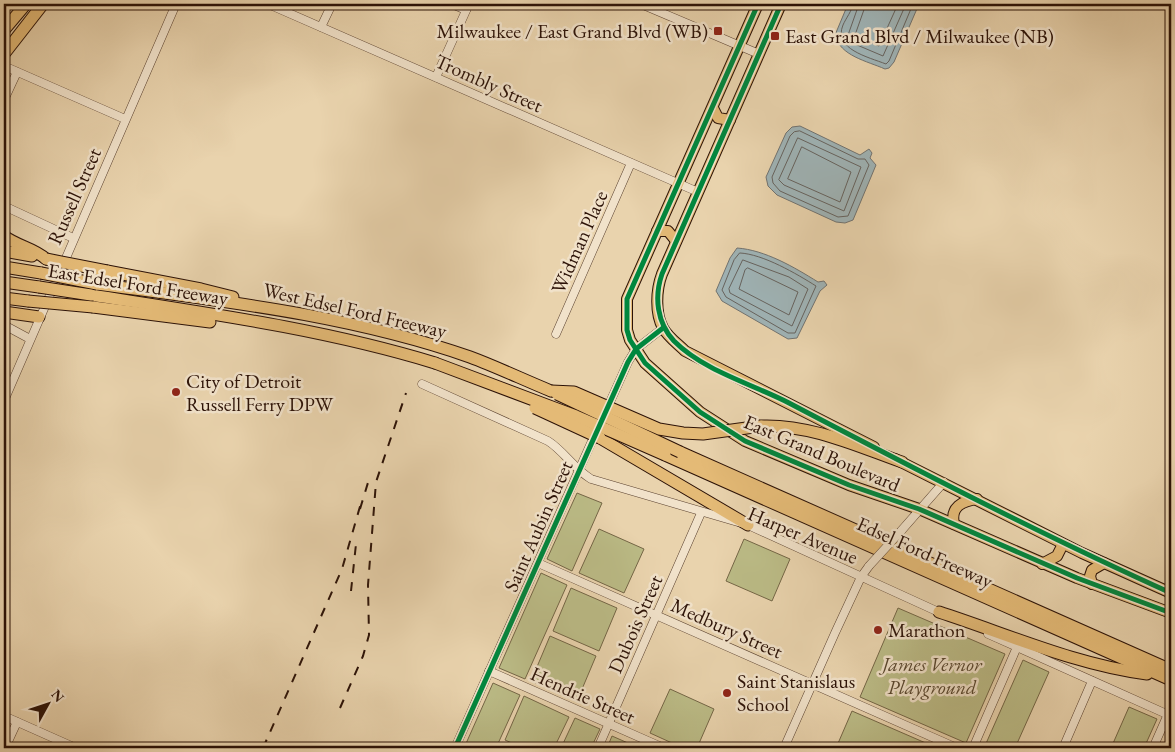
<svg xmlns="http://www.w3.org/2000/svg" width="1175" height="752" viewBox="0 0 1175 752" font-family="'EB Garamond',serif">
<rect width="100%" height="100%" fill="#e9d3ad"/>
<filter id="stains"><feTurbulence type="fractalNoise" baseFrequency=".004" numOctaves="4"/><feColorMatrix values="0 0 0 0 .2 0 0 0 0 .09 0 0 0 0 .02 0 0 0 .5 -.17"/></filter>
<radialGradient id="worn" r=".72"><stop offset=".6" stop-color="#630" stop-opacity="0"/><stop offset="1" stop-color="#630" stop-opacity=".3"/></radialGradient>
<g fill="#bbbb86" stroke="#746646">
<path d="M 577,493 L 602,503 L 572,571 L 547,559 Z"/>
<path d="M 599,529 L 644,549 L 624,593 L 579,573 Z"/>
<path d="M 744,539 L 790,559 L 772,601 L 726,581 Z"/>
<path d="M 541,573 L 567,585 L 525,679 L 499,668 Z"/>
<path d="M 571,588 L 617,608 L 599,651 L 553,631 Z"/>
<path d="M 898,608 L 1005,654 L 966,743 L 860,697 Z"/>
<path d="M 550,636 L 596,656 L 577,701 L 531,681 Z"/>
<path d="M 1023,660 L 1049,672 L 1015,748 L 984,748 Z"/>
<path d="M 493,683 L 520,695 L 496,748 L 464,748 Z"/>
<path d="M 670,689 L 714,709 L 697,748 L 683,748 L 650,733 Z"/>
<path d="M 524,696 L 569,717 L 554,748 L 523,748 L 505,740 Z"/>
<path d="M 1129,707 L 1157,719 L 1144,748 L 1111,748 Z"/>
<path d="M 852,711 L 928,744 L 927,748 L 836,748 Z"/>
<path d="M 575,718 L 600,729 L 591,748 L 561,748 Z"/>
<path d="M 612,736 L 637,747 L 637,748 L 607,748 Z"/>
</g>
<g fill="#9fb4b7" stroke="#717371">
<path d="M 848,4 L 919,4 L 894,62 L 889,68 L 885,69 C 867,61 840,56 835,35 Z"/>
<path d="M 800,126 L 860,155 L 869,149 L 872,153 L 870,158 L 876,165 L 853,220 L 845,223 L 836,222 L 777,195 L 768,186 L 766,177 L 786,133 L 792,127 Z"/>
<path d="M 737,248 C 765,250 794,267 818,282 L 824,281 L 827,285 L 820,291 L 797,338 L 788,339 L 722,301 L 716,291 L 730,258 Z"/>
</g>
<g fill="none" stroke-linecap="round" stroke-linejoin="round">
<g stroke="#66635f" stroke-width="1">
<path d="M 853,4 C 852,11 846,18 843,25 C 833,49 868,57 886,64 L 889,61 L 913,4"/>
<path d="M 859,4 L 847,38 L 850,42 L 883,56 L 906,4"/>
<path d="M 866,4 L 855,35 L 879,46 L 898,4"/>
<path d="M 800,131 L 858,159 L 865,159 L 869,165 L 848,216 L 838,217 L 780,191 L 773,183 L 772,177 L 790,136 L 794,132 Z"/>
<path d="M 798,138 L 861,167 L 844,211 L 784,185 L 779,180 Z"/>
<path d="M 802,147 L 851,172 L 840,202 L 788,179 Z"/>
<path d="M 740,253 C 763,254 797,274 816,286 L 795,333 L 788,333 L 726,297 L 722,290 L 734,260 Z"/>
<path d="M 743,260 L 789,277 L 808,289 L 792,326 L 730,293 L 729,289 Z"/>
<path d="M 748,268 L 798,292 L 789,315 L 739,289 L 745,270 Z"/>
</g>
<defs>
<g id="minor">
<path d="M 268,4 L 698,192"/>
<path d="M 452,4 L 466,10"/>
<path d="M 641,4 L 759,54"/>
<path d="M 321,27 L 332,4"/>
<path d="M 4,66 L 125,119"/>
<path d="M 436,77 L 469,4"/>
<path d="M 4,100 L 17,72"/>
<path d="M 4,206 L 73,238"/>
<path d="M 4,325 L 30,339"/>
<path d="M 556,334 L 631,163"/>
<path d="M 422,384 L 548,441 C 564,451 573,468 591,479 L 748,525 L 943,614"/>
<path d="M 4,401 L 176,4"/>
<path d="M 606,411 L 628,362 L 636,349 L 663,328"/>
<path d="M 901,531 L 944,482"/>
<path d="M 538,563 L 957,748"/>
<path d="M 988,634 L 1171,716"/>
<path d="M 489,671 L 664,748"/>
<path d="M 4,716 L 76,748"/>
<path d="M 5,748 L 17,722"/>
<path d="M 455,748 L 596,432"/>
<path d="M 598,748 L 701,513"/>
<path d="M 784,748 L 835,633 L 861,577 L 869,566"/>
<path d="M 973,748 L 1017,647"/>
<path d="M 1063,748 L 1092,681"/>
<path d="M 1153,748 L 1168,714"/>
</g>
<g id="major">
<path d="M 758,4 L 627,299 L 627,330 L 630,340 L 645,363 L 700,412 L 745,441 L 849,485 L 919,509 L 1077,578 L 1171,613"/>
<path d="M 781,4 L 662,274 C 656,290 655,313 663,328 C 668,337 678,344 685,351 L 874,447"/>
<path d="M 713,108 L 718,118 L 730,120"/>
<path d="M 657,231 L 668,231 L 676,241"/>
<path d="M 895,459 L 1082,553 L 1171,593"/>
<path d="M 954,524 C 950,507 962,501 977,499"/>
<path d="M 1042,564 L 1057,556 L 1063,544"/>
<path d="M 1092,584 L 1090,576 L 1092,570 L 1104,563"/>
</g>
<g id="highway">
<path d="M 4,30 L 26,4"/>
<path d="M 4,54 L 43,4"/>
<path d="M 4,236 C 17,246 34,248 46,259"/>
<path d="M 4,251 L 32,256"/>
<path d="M 4,267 L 41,273"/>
<path d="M 107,271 L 201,289 L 233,297"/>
<path d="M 4,282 L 39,287"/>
<path d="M 97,284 C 222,301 350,315 470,357 C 497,367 524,380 551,391"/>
<path d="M 91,295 C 206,313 324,329 435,363"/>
<path d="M 4,298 L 28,301"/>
<path d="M 93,307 L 210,322"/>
<path d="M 4,312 L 39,317"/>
<path d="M 761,426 C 810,424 857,446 902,462"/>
<path d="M 600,438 L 748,525"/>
<path d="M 680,452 L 1171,670"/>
<path d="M 665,455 L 1171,680"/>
<path d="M 939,612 C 1007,634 1076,665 1147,674"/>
</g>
</defs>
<use href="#minor" stroke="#5b4230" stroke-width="9"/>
<use href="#major" stroke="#2c1207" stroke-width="12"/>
<use href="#highway" stroke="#2c1207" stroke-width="13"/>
<use href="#minor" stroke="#f1e2ca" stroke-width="8"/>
<use href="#major" stroke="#e4ba76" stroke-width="10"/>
<use href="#highway" stroke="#e4ba76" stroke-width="11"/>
<g stroke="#2c1207" stroke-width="2" stroke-dasharray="9 9" stroke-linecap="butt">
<path d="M 360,509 L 370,476"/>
<path d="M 351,591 L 356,544"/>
<path d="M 340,708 L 363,656 L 369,635 L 368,585 L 376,482 L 406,393"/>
<path d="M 263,748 L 342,569 L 361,503"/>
</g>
<defs>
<path id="minor-bridge" d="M 869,566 L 901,531"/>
<g id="highway-bridge">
<path d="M 46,259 L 107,271"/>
<path d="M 41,273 L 97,284"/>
<path d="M 39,287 L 91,295"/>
<path d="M 28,301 L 93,307"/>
<path d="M 435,363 L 576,416 L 665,455"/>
<path d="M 551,391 L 574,392 L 659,429 L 683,433 L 703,434 L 761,426"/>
<path d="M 557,394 L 680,452"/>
<path d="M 535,408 L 600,438"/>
</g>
</defs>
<use href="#minor-bridge" stroke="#5b4230" stroke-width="9" stroke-linecap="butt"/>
<use href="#highway-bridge" stroke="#2c1207" stroke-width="13" stroke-linecap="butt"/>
<use href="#minor-bridge" stroke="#f1e2ca" stroke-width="8"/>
<use href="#highway-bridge" stroke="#e4ba76" stroke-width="11"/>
<defs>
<g id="cycleway">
<path d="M 758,4 L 627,299 L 627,330 L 630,340 L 645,363 L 700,412 L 745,441 L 849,485 L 919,509 L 1077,578 L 1171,613"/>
<path d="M 781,4 L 662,274 C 654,297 657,323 674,341 C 704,371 752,384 789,403 C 915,469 1042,535 1171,593"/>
<path d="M 455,748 L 628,362 L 636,349 L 663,328"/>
</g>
</defs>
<use href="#cycleway" stroke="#f1e2ca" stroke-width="8"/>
<use href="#cycleway" stroke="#00873e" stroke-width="5"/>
</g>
<g fill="#8f2418" stroke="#f1e2ca" stroke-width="2">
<rect x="713" y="26" width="10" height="10" rx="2.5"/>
<rect x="770" y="31" width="10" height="10" rx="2.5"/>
<circle cx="176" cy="392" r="5"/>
<circle cx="878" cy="630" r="5"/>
<circle cx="727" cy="693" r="5"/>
</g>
<g text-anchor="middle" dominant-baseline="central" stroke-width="5" stroke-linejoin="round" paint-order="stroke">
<g font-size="20" fill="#2c1207" stroke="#f1e2ca" text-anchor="start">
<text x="708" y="31" text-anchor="end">Milwaukee / East Grand Blvd (WB)</text>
<text x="785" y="36">East Grand Blvd / Milwaukee (NB)</text>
<text x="186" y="381">City of Detroit<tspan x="186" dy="23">Russell Ferry DPW</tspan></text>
<text x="888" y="630">Marathon</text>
<text x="737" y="681">Saint Stanislaus<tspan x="737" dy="23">School</tspan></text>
</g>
<g font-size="20" fill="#2c1207" stroke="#f1e2ca">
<text transform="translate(489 83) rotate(24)">Trombly Street</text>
<text transform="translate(74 196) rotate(-66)">Russell Street</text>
<text transform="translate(579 242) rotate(-66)">Widman Place</text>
<text transform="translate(138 284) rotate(9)">East Edsel Ford Freeway</text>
<text transform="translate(355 310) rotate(13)">West Edsel Ford Freeway</text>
<text transform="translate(822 453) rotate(23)">East Grand Boulevard</text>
<text transform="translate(538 526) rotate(-66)">Saint Aubin Street</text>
<text transform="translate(803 535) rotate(23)">Harper Avenue</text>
<text transform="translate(925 552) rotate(24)">Edsel Ford Freeway</text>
<text transform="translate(635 624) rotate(-66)">Dubois Street</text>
<text transform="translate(727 628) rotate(24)">Medbury Street</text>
<text transform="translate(583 695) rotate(24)">Hendrie Street</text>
</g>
<g font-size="20" font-style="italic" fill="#57452d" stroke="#f1e2ca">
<text x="932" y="664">James Vernor<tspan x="932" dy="23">Playground</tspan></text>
</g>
</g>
<rect width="1175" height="752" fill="none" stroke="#e9d3ad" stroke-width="20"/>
<rect x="5" y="5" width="1165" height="742" fill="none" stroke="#2c1207" stroke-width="2.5"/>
<rect x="10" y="10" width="1155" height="732" fill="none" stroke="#2c1207"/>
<g transform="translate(48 704) rotate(50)" stroke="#f1e2ca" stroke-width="4" paint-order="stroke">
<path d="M0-4L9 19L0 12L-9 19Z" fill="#2c1207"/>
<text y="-8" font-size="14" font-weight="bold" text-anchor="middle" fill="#2c1207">N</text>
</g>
<rect width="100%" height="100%" filter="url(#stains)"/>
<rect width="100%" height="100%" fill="url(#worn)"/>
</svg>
